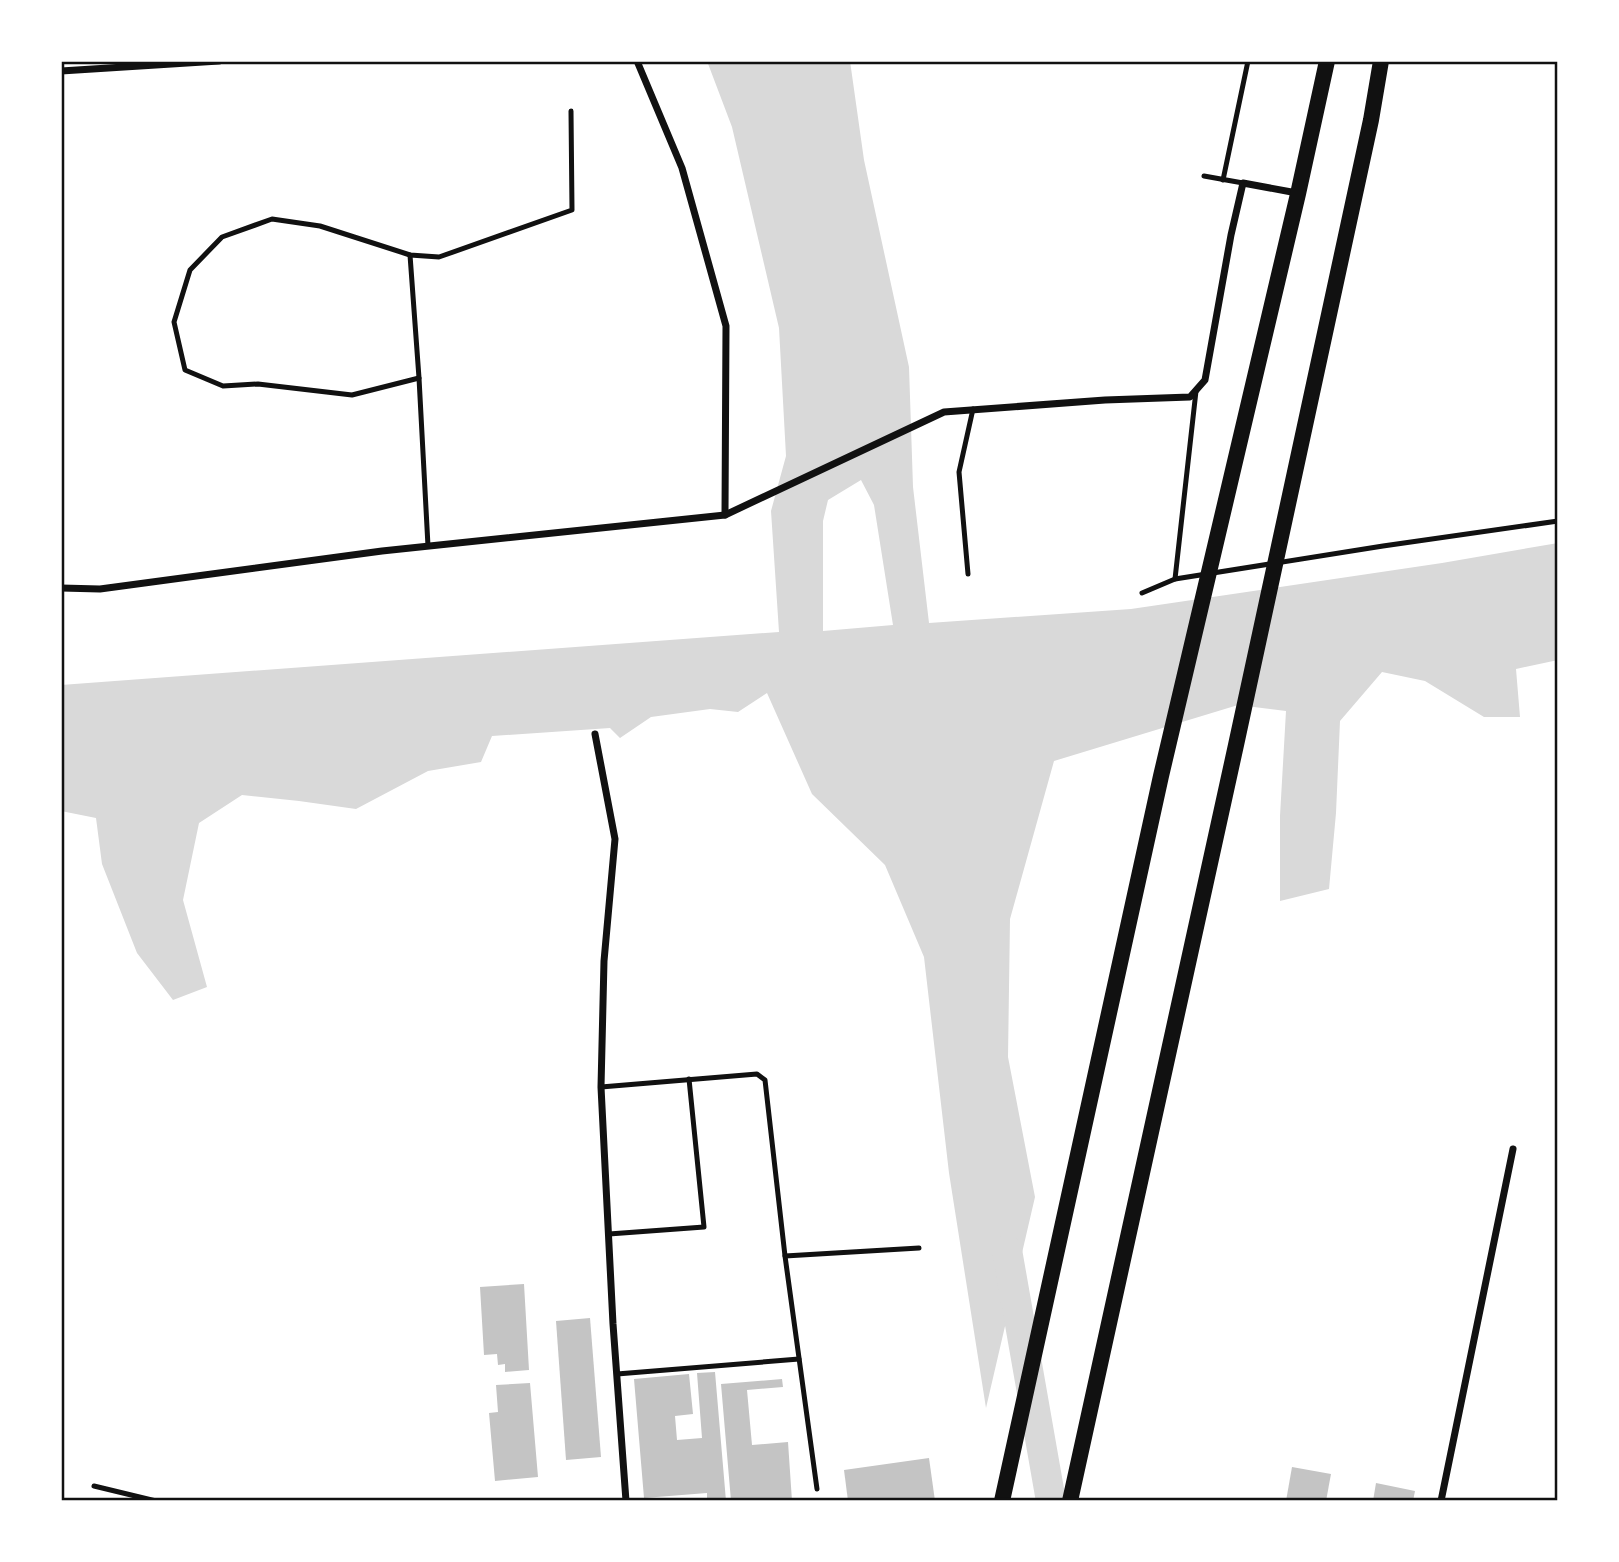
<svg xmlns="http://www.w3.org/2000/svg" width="1619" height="1562" viewBox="0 0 1619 1562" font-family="Quicksand,sans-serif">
<rect width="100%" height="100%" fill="#fff"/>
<path fill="#d9d9d9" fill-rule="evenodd" d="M 707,61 L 850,61 L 864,160 L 909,367 L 913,487 L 929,623 L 1131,609 L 1442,563 L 1558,543 L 1558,660 L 1516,669 L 1520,717 L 1484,717 L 1425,681 L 1382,672 L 1340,721 L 1336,813 L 1329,889 L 1280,901 L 1280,816 L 1286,711 L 1238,705 L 1054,761 L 1010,919 L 1008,1057 L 1035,1197 L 986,1408 L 949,1173 L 924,957 L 885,865 L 812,794 L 767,693 L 738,712 L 710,709 L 651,717 L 620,738 L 610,728 L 492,736 L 481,762 L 428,771 L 356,809 L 299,801 L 242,795 L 199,823 L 183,900 L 207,987 L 173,1000 L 137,953 L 102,864 L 96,818 L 61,811 L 61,685 L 779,632 L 771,511 L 786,456 L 779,328 L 732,127 ZM 861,480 L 874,505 L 893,625 L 823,631 L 823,521 L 828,500 Z"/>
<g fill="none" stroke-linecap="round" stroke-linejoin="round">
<path stroke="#d9d9d9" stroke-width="30" d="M 1007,1250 L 1051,1501"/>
</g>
<g fill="#c4c4c4">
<path d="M 524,1284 L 529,1370 L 505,1372 L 505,1364 L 498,1365 L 497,1354 L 484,1355 L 480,1287 Z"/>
<path d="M 590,1318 L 601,1457 L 566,1460 L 556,1321 Z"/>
<path d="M 715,1372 L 726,1501 L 707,1501 L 707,1493 L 644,1498 L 634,1379 L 689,1374 L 693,1414 L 675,1416 L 677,1440 L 702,1438 L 697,1373 Z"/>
<path d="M 782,1379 L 783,1387 L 747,1390 L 752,1445 L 788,1442 L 792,1501 L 731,1501 L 721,1384 Z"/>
<path d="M 530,1383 L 538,1477 L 495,1481 L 489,1413 L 498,1412 L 496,1385 Z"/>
<path d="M 929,1458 L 935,1501 L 848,1501 L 844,1470 Z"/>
<path d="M 1292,1467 L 1331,1474 L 1326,1501 L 1286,1501 Z"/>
<path d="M 1376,1483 L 1415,1491 L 1413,1501 L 1373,1501 Z"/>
</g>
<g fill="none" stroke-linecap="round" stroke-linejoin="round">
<g stroke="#111" stroke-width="5">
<path d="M 1204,176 L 1243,183"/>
<path d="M 1223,180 L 1248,61"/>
<path d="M 410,255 L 419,378 L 428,546"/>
<path d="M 419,378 L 352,395 L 258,384 L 223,386 L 185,370 L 174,322 L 190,270 L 222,237 L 272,219 L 320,226 L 410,255 L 439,257 L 572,210 L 571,111"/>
<path d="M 968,574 L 959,472 L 973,409"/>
<path d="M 1175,579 L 1196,391"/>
<path d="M 1142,593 L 1175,579 L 1383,546 L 1558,521"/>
<path d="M 601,1087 L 757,1074 L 765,1080 L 785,1256 L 817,1489"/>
<path d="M 609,1234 L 704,1227 L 689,1079"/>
<path d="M 785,1256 L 919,1248"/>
<path d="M 617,1374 L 799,1359"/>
<path d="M 94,1486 L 156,1501"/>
</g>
<g stroke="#111" stroke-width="7">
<path d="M 637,61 L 682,168 L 726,326 L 725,515"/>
<path d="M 61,71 L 219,61"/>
<path d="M 61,588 L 100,589 L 382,551 L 725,515 L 944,412 L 1105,400 L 1190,397 L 1205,380 L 1231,235 L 1243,183 L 1297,193"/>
<path d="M 595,734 L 615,839 L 604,961 L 601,1087 L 613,1324 L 626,1501"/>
<path d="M 1441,1501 L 1513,1149"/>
</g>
<g stroke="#111" stroke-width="16">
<path d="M 1002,1501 L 1161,776 L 1298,194 L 1327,61"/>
<path d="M 1070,1501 L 1236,745 L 1371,120 L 1381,61"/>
</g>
</g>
<rect width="1619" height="1562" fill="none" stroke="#ffffff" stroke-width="126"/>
<rect x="63" y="63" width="1493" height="1436" fill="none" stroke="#111" stroke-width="2.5"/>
</svg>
